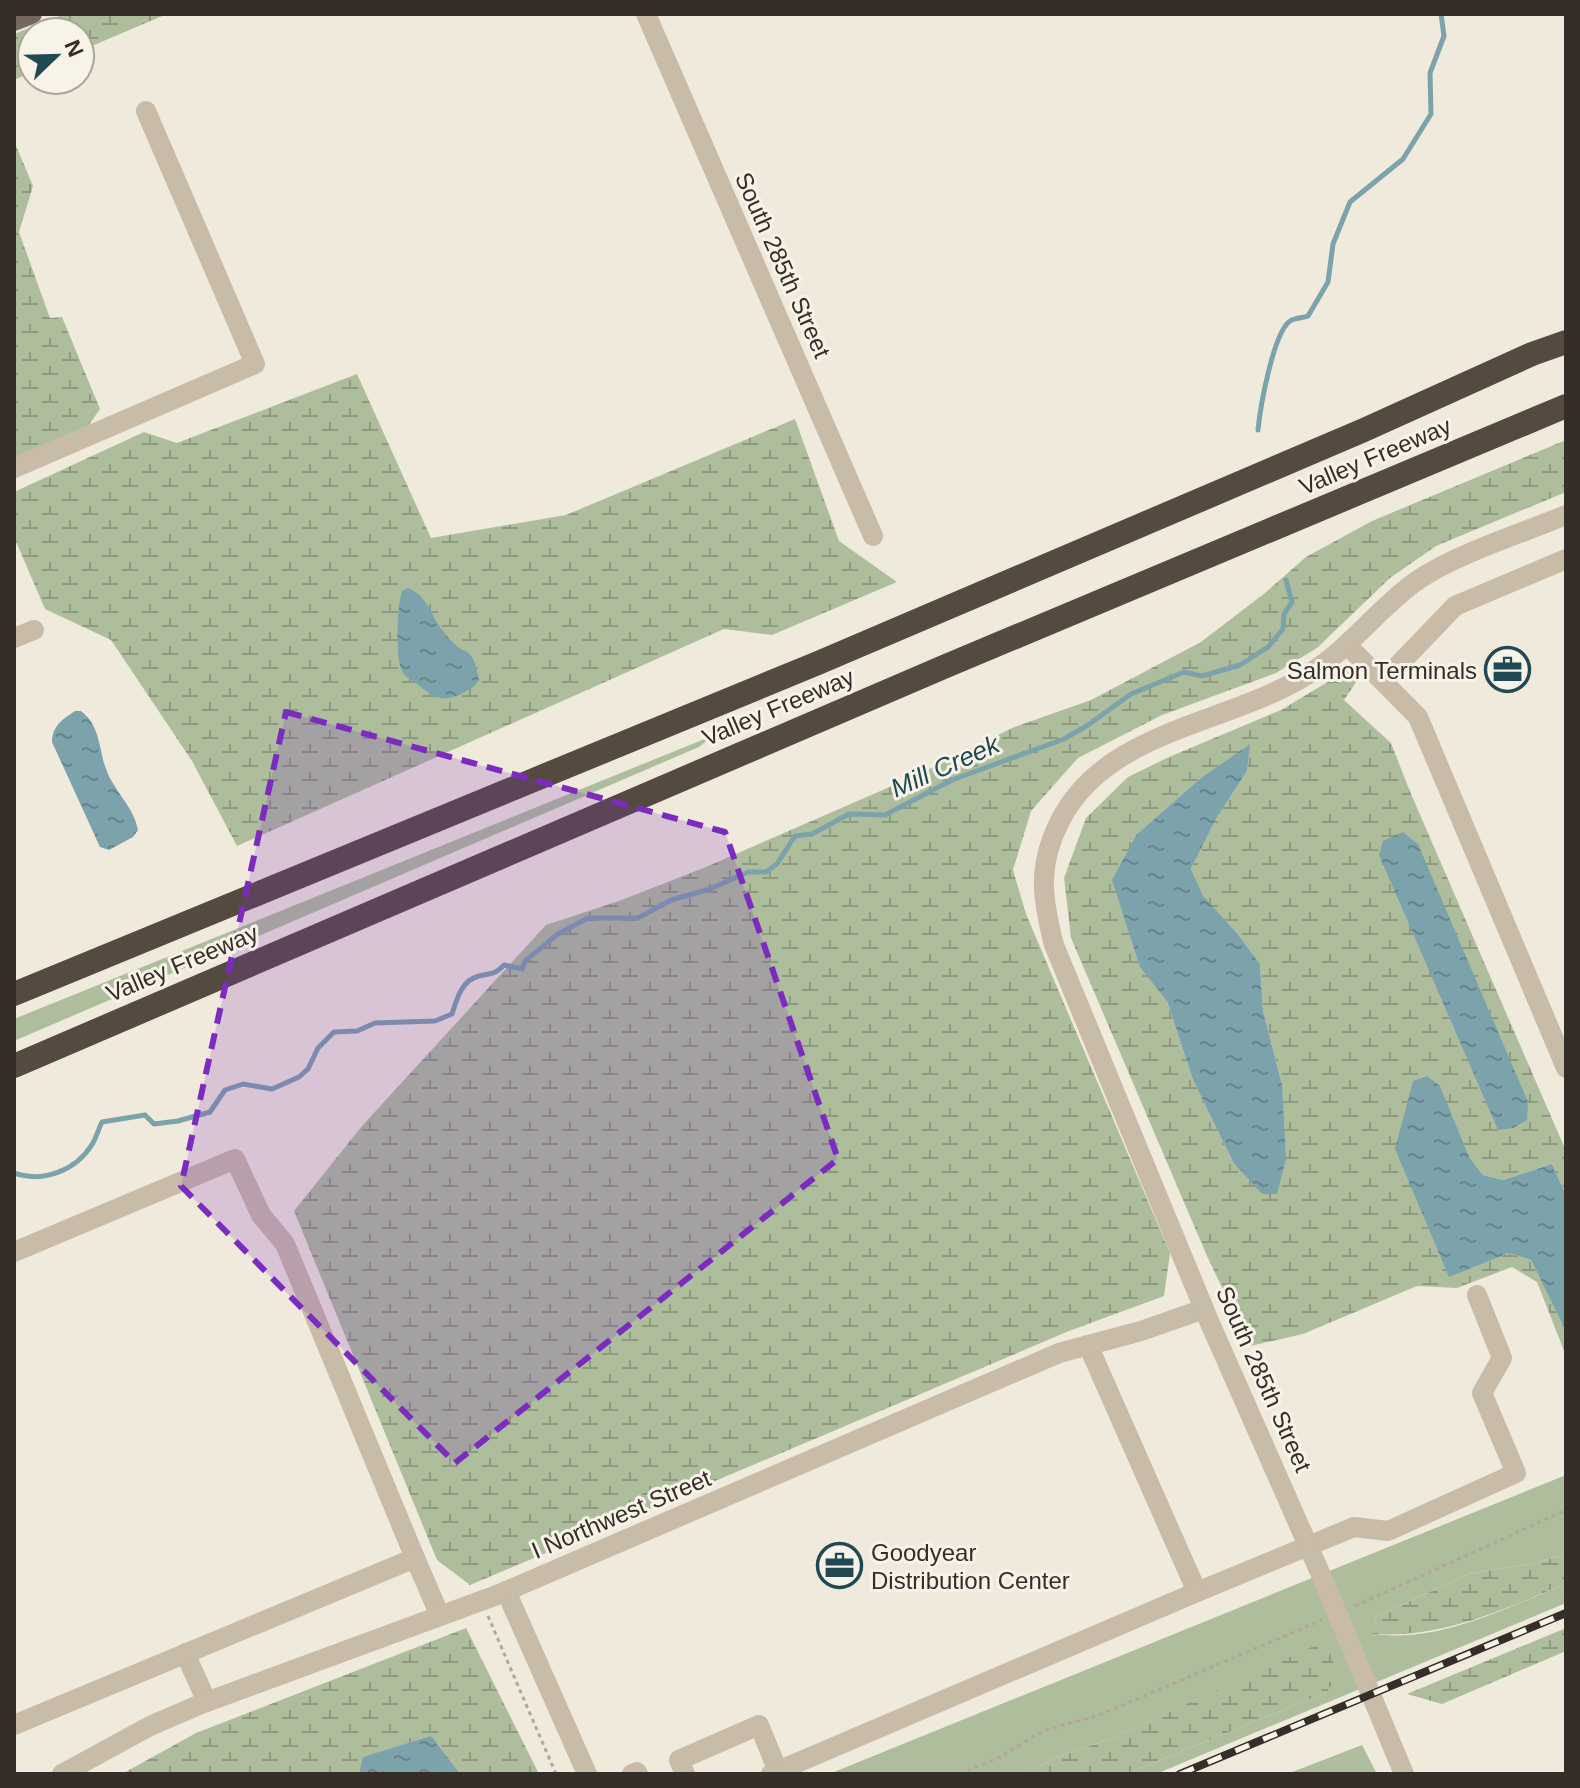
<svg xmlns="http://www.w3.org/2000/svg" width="1580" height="1788" viewBox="0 0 1580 1788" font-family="Helvetica,sans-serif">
<defs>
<pattern id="wetland-marsh" width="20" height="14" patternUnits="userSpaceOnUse" patternTransform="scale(2)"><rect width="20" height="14" fill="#aebe9d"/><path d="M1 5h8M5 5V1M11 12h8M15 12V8" fill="none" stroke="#8e9b80"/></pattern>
<pattern id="water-ripples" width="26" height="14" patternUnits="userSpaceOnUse" patternTransform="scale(2)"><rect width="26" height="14" fill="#7ca2ac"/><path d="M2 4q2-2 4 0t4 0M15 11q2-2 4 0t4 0" fill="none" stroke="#66848c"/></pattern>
</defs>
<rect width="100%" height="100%" fill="#f0eadc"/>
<g fill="#aebe9d">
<path d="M 712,736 L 699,747 L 14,1041 L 14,1019 Z"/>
<path d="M 1566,1475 L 1566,1554 L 1536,1563 L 1468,1574 L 1376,1617 L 1373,1634 C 1440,1643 1505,1608 1566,1584 L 1566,1603 L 1156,1774 L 1126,1774 L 1327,1692 L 1325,1642 L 1112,1738 L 1056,1758 L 1026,1774 L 829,1774 Z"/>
<path d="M 1362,1745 L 1377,1774 L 1287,1774 Z"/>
</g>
<g fill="url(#wetland-marsh)" fill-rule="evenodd">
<path d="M 64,14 L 167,14 L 80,51 L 80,32 L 32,32 L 32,72 L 14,80 L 14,34 Z"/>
<path d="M 14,141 L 33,186 L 19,232 L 50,318 L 62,317 L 100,409 L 86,429 L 14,458 Z"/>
<path d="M 357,374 L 431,538 L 566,515 L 795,419 L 839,541 L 897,582 L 772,635 L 724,629 L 237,846 L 192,761 L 111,640 L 45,609 L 14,537 L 14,492 L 144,432 L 177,443 Z"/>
<path d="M 1566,440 L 1566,492 L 1436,546 L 1390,578 L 1317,648 L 1276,673 L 1162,715 L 1078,758 L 1031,811 L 1013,870 L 1026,914 L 1170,1253 L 1164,1296 L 1069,1331 L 470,1585 L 437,1560 L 294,1211 L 362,1126 L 546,925 L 619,901 L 706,867 L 915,776 L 1012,728 L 1091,700 L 1201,642 L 1265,593 L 1306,557 L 1372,521 Z"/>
<path d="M 1346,671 L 1361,675 L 1344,700 L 1391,743 L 1411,794 L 1566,1151 L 1566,1195 L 1552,1164 L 1503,1180 L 1483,1175 L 1469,1157 L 1449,1276 L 1509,1253 L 1531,1260 L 1566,1332 L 1566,1356 L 1537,1282 L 1512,1267 L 1457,1288 L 1417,1286 L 1303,1334 L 1250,1346 L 1207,1256 L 1071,938 L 1064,878 L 1086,818 L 1128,777 L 1169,757 L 1281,710 ZM 1249,745 L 1247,771 L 1216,819 L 1191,869 L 1202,896 L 1237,933 L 1260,964 L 1263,1011 L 1282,1084 L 1233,1162 L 1193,1080 L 1167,1001 L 1137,834 L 1202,777 Z"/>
<path d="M 1566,1554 L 1566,1584 C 1500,1610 1445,1638 1372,1634 L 1376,1617 L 1468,1574 L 1536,1563 Z"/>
<path d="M 466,1628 L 539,1774 L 122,1774 L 196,1733 Z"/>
<path d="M 1566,1628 L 1566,1651 L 1442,1704 L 1407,1694 Z"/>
<path d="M 1325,1641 L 1338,1674 L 1327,1692 L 1126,1774 L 1026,1774 L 1056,1758 L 1112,1738 Z"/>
</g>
<g fill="url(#water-ripples)">
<path d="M 408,588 C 428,596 430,615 443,631 C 448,637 454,645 461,649 C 468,653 466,649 471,656 C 476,662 477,672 479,680 C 475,687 471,688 465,692 C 442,704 434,698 416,683 C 411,679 405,677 402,671 C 395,657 397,606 402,591 Z"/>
<path d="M 75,711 L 81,711 C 102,727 98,752 108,774 C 117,794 134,808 138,830 L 133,837 L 109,850 L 100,847 L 52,742 C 52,726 63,719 75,711 Z"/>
<path d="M 1250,744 L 1247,771 L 1216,819 L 1191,869 L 1203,896 L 1237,933 L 1260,964 L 1263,1011 L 1282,1084 L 1286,1159 L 1277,1194 L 1262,1194 L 1233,1162 L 1193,1080 L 1167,1001 L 1140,967 L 1112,880 L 1137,834 L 1202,777 Z"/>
<path d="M 1403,832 L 1418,844 L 1528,1102 L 1527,1120 L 1513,1128 L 1498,1130 L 1379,855 L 1383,841 Z"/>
<path d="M 1427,1076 L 1440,1086 L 1469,1157 L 1483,1175 L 1503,1180 L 1552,1164 L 1566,1195 L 1566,1332 L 1531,1260 L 1509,1253 L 1449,1277 L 1395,1149 L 1413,1081 Z"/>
<path d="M 431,1736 L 460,1774 L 359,1774 L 363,1757 Z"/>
</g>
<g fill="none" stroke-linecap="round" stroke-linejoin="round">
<g stroke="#7ca2ac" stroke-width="5">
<path d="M 1258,430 C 1260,409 1273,333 1290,321 C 1294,318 1303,318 1308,316 L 1328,282 L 1333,244 L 1350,202 L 1403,159 L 1431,114 L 1430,73 L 1444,36 L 1441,14"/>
<path d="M 14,1173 C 42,1183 75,1171 91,1146 C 96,1139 98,1130 102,1122 L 145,1115 L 154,1124 L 178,1121 L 210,1112 L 225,1090 L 243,1084 L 272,1089 L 299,1077 L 308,1069 L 318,1048 L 334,1032 L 357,1031 L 375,1023 L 435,1021 L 452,1014 C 457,998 462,980 479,976 C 493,972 493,976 504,965 L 522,969 L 525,961 L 558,934 L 588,918 L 638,918 L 671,900 L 710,889 L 748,872 L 766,872 L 777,864 L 795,836 L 812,834 L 849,814 L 885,815 L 952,780 L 1064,739 L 1088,725 L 1131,694 L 1184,672 L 1202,676 L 1240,665 L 1268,647 L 1283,629 L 1284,614 L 1292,602 L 1286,580"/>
</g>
<g stroke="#b3a693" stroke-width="3" stroke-dasharray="4 4" stroke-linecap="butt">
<path d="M 1355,1606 L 1566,1510"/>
<path d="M 488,1616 L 556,1774"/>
<path d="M 960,1774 L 1000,1757 L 1045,1730 L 1097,1716 L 1322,1620"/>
</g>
<g stroke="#c8bba8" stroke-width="20">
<path d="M 646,14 L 873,536"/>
<path d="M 14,468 L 255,364 L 146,111"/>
<path d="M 14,638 L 34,630"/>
<path d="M 1347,645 L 1418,717 L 1566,1068"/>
<path d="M 1383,681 L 1455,606 L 1566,559"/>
<path d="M 14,1252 L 235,1159 L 261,1215 L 285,1244 L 415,1558"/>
<path d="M 1088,1345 L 1197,1592 L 1354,1527 L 1388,1531 L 1516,1473 L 1482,1393 L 1502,1358 L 1477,1295"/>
<path d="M 506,1591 L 587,1774"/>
<path d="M 185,1653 L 207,1702"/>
<path d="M 14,1725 L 415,1558 L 440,1616"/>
<path d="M 62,1774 L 150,1726 L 201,1704 L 497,1595 L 1059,1353 L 1141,1331 L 1204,1309"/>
<path d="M 632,1774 L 637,1772 L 638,1774"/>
<path d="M 685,1774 L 679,1760 L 759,1725 L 778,1771"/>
<path d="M 771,1774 L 1197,1592"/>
<path d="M 1404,1774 L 1325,1584 L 1209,1321 L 1054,945 C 1042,898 1037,866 1060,821 C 1105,732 1221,725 1300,679 C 1344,655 1372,615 1411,585 C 1449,556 1520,534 1566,515"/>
</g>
<path stroke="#76685a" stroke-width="20" d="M 14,21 L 32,14"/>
<g stroke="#554a40" stroke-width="24">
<path d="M 14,994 L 818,663 L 1364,430 L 1532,354 L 1566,342"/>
<path d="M 14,1066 L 946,666 L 1566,406"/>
</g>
<defs>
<path id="rail" d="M 1180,1774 L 1566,1613"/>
</defs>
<use href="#rail" stroke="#352e28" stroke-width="8"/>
<use href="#rail" stroke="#f8f3e8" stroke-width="5" stroke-dasharray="15" stroke-linecap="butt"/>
</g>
<path fill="#7b2cbf" fill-opacity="0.2" stroke="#7b2cbf" stroke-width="6" stroke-dasharray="16 10" stroke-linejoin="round" d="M 286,712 L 725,832 L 838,1159 L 455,1463 L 181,1186 Z"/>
<defs>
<symbol id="office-ring" viewBox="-11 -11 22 22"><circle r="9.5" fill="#f8f3e8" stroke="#204954" stroke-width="1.5"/><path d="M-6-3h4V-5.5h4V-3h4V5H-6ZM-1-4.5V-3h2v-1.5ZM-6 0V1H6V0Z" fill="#204954"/></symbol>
</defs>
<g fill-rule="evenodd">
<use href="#office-ring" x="1482" y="644" width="51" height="51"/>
<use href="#office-ring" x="814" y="1540" width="51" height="51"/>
</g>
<g text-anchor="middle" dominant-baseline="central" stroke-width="6" stroke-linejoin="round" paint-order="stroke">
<g font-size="24" fill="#352e28" stroke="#f8f3e8">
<text transform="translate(783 265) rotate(66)">South 285th Street</text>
<text transform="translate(1375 456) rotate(-23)">Valley Freeway</text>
<text transform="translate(778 707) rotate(-23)">Valley Freeway</text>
<text transform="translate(182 963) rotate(-23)">Valley Freeway</text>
<text transform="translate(1264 1379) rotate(66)">South 285th Street</text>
<text transform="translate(621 1514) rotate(-23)">I Northwest Street</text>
</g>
<g font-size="24" fill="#352e28" stroke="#f8f3e8" text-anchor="end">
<text x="1477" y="670">Salmon Terminals</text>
<text x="871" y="1552" text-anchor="start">Goodyear<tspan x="871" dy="28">Distribution Center</tspan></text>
</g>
<g font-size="26" font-style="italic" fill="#204954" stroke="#f8f3e8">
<text transform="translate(945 766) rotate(-24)">Mill Creek</text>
</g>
</g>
<rect width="1580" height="1788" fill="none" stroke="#352e28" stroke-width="32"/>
<g transform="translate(56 56) rotate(67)"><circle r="38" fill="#f8f3e8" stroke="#aaa49b" stroke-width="2"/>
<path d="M0-6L14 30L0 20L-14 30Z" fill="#204954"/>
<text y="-12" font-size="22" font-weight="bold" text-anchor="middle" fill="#352e28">N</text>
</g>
</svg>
